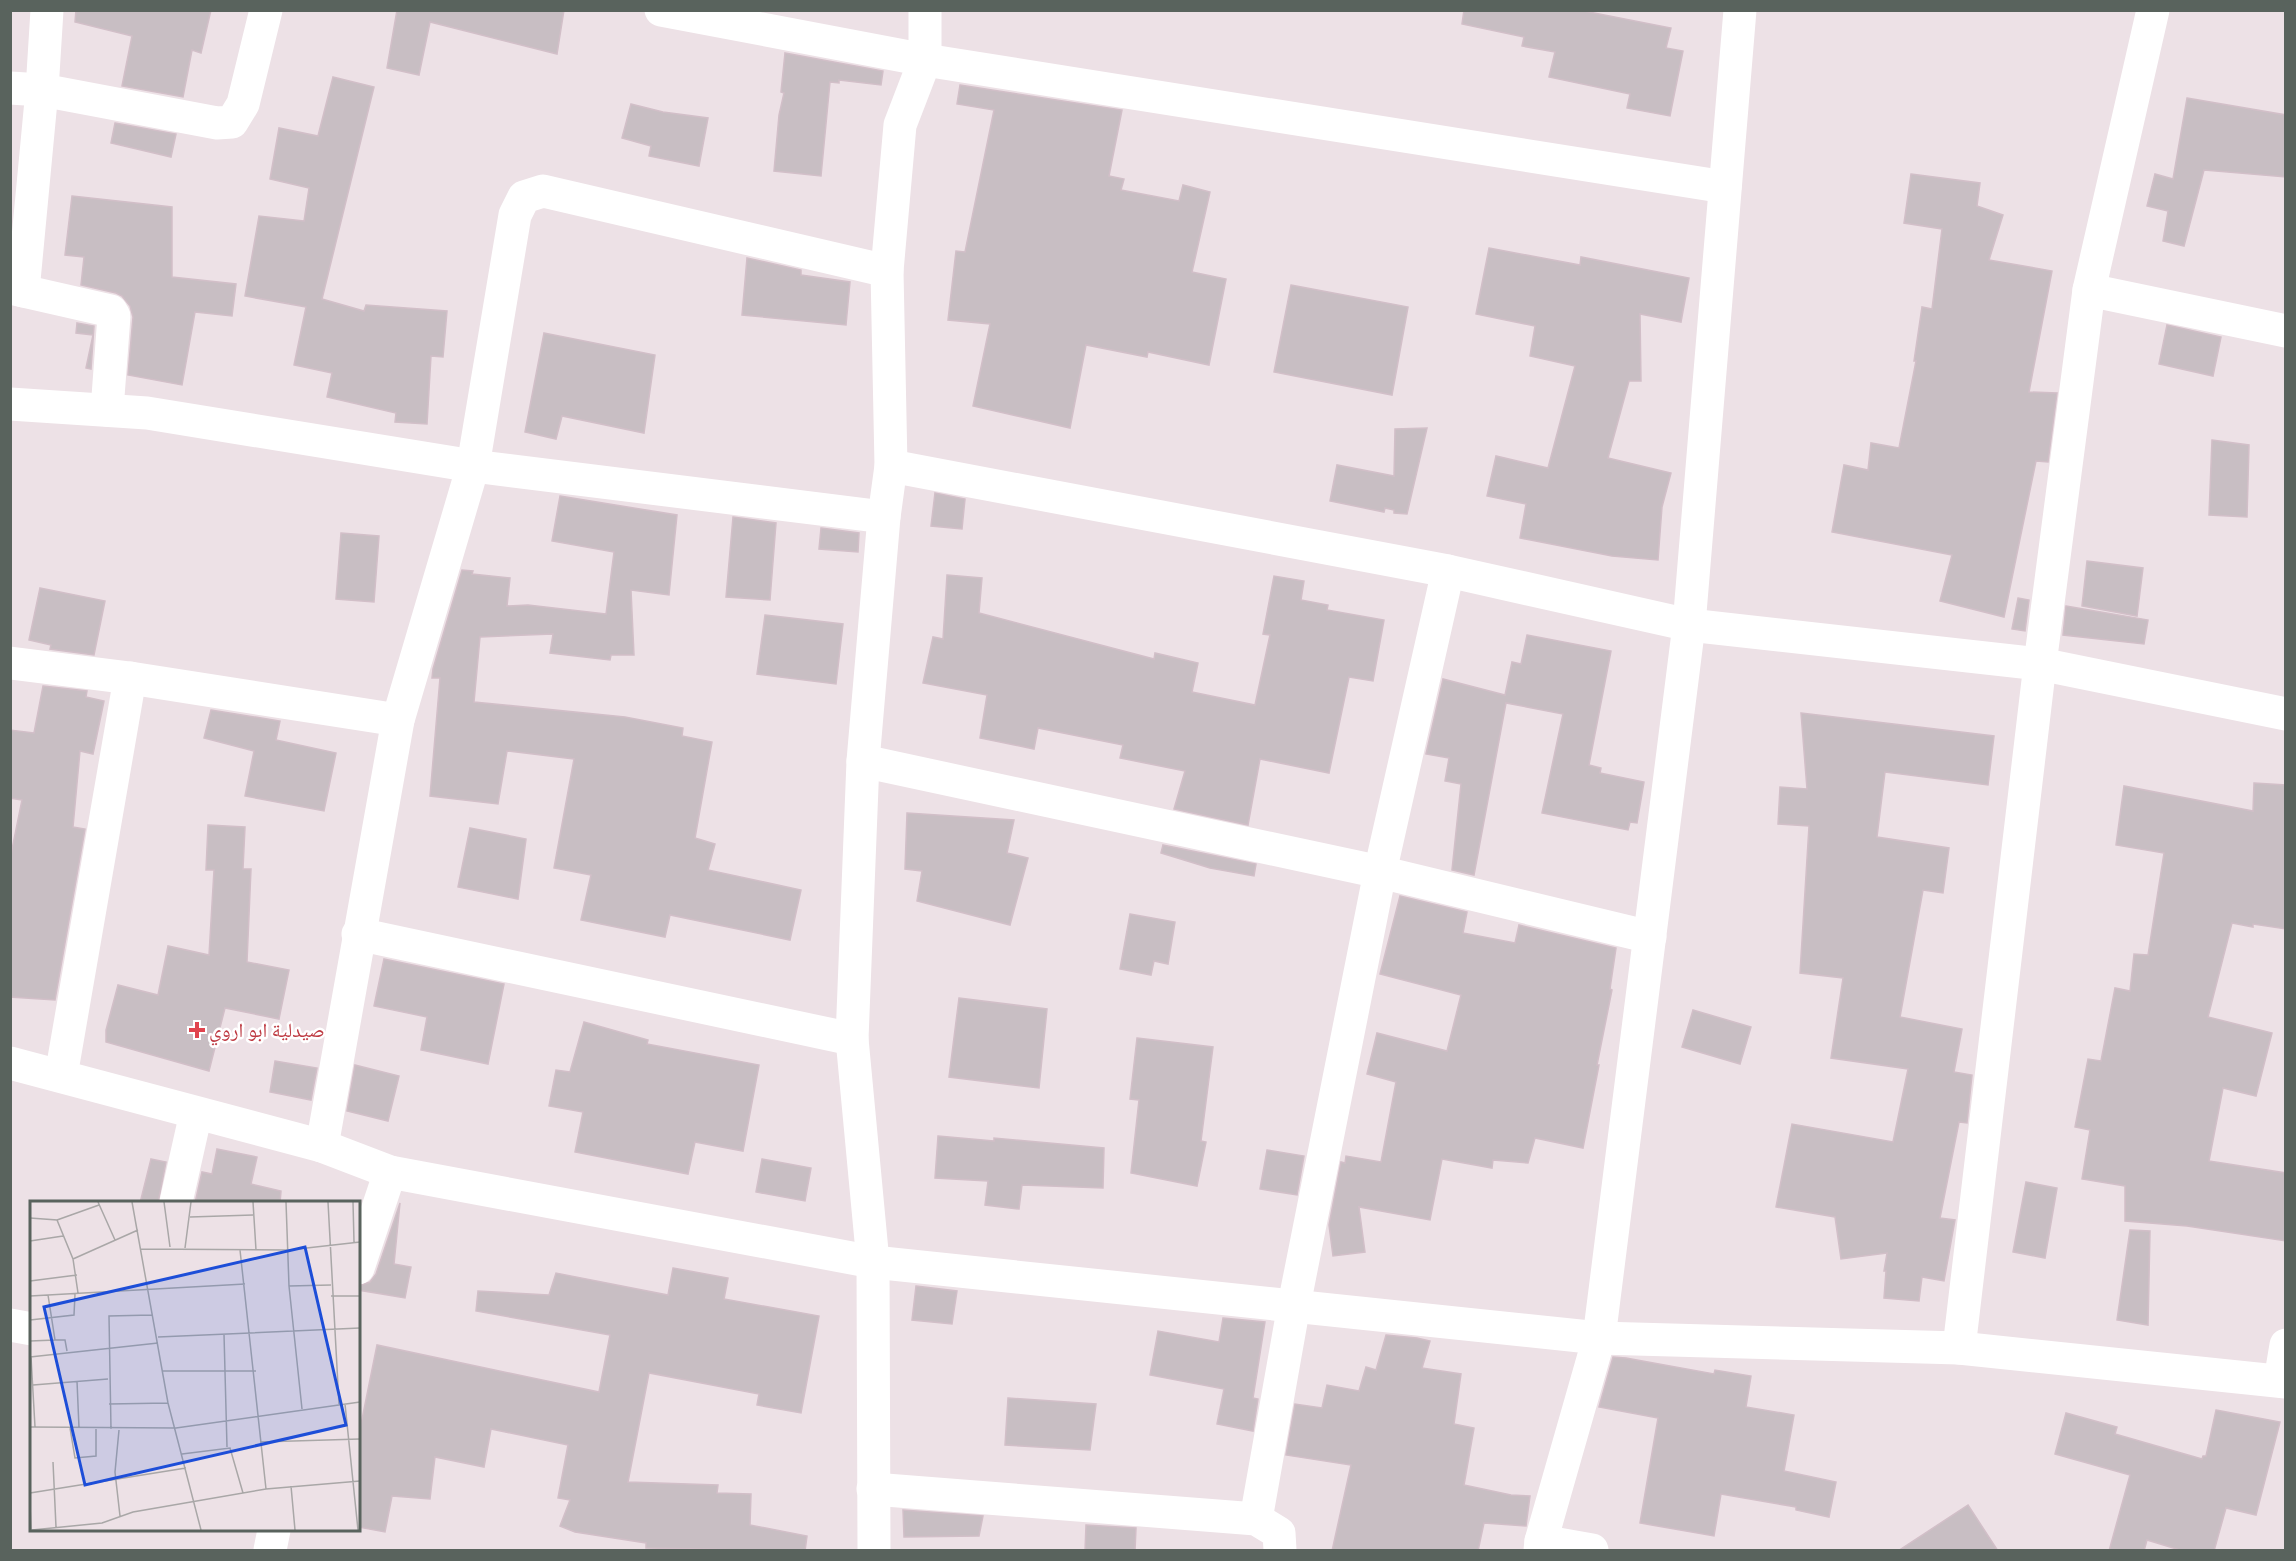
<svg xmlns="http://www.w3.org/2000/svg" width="2296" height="1561" viewBox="0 0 2296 1561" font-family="Cabin,'Noto Naskh Arabic',sans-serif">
<rect width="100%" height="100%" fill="#ede1e6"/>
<g fill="#c8bec3" stroke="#d2bfc8" stroke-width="1.5">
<path d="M 76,10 L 211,10 L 201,53 L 192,50 L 183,97 L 122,86 L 132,36 L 75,22 Z"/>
<path d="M 397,10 L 564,10 L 557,54 L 430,22 L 419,75 L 387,68 Z"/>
<path d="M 1464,10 L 1579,10 L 1671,28 L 1666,48 L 1683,51 L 1670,116 L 1627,108 L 1630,94 L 1549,77 L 1555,52 L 1522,46 L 1524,37 L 1462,24 Z"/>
<path d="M 785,53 L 883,71 L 881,85 L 839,80 L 839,83 L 830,82 L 821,176 L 774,171 L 779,115 L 784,93 L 781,92 Z"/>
<path d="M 333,77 L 374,87 L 322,299 L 364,311 L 366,305 L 447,311 L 443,357 L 431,356 L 427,424 L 395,422 L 396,413 L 327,397 L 332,373 L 294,365 L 306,307 L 245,296 L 259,216 L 304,221 L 309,188 L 270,179 L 279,128 L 318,136 Z"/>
<path d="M 960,85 L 1122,110 L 1109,176 L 1124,179 L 1121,190 L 1179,201 L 1183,185 L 1210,192 L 1192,272 L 1226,279 L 1209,365 L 1148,352 L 1147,357 L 1086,345 L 1070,428 L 973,406 L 990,324 L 948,320 L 956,251 L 965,252 L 994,110 L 957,104 Z"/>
<path d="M 2187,98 L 2286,115 L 2286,177 L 2204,170 L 2184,246 L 2163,241 L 2168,211 L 2147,206 L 2155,174 L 2173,179 Z"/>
<path d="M 631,104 L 663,112 L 708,118 L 699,166 L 649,156 L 651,146 L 622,138 Z"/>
<path d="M 115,123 L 176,134 L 171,157 L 111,143 Z"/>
<path d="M 1911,174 L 1980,183 L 1977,206 L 2003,215 L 1989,260 L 2052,271 L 2029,392 L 2057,393 L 2048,462 L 2036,461 L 2004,617 L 1940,601 L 1952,555 L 1832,532 L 1844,465 L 1868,470 L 1871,443 L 1899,448 L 1916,361 L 1914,361 L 1922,307 L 1932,309 L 1942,229 L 1904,223 Z"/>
<path d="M 72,196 L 172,207 L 172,277 L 236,284 L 232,316 L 195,312 L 182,385 L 128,375 L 133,317 L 130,306 L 122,296 L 116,293 L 81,285 L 84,257 L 65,255 Z"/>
<path d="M 1489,248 L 1580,265 L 1581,257 L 1689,278 L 1681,322 L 1640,314 L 1641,381 L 1629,381 L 1608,458 L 1671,473 L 1662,507 L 1658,560 L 1612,556 L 1520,538 L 1526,504 L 1487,496 L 1496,456 L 1548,468 L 1575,366 L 1530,356 L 1535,326 L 1476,314 Z"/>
<path d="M 747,258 L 801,270 L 801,275 L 850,282 L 846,325 L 742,315 Z"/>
<path d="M 1291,285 L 1408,307 L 1392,395 L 1274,372 Z"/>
<path d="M 77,323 L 94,326 L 91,369 L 86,368 L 93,335 L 76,333 Z"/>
<path d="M 2167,325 L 2221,337 L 2213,376 L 2159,364 Z"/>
<path d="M 544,333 L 655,355 L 644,433 L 562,416 L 556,439 L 525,432 Z"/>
<path d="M 1427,428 L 1407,514 L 1394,513 L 1394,510 L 1385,508 L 1384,512 L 1330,501 L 1337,465 L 1394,476 L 1395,429 Z"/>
<path d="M 2212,440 L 2249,445 L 2247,517 L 2209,515 Z"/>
<path d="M 935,493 L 965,499 L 962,529 L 931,526 Z"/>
<path d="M 560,496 L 677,515 L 669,595 L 631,590 L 634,655 L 611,655 L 610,660 L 550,653 L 553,634 L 480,637 L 474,702 L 625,717 L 683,728 L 682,736 L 712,742 L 695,838 L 715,844 L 708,870 L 801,890 L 790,940 L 670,915 L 665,937 L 581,920 L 591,875 L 554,868 L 574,759 L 507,751 L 498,804 L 430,796 L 440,678 L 432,678 L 433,669 L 462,570 L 473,571 L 472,574 L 510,578 L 507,606 L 528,605 L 606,614 L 614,552 L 552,541 Z"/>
<path d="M 733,517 L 776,523 L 770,600 L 726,597 Z"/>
<path d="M 821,528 L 859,533 L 858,552 L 819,549 Z"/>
<path d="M 341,533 L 379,536 L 374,602 L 336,599 Z"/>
<path d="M 2087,561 L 2143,568 L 2137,616 L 2082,606 Z"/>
<path d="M 947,575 L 982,578 L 979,613 L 1154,659 L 1155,653 L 1198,663 L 1192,692 L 1255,705 L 1270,635 L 1263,634 L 1274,576 L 1304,581 L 1301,600 L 1328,605 L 1327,610 L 1384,620 L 1373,681 L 1349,677 L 1329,773 L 1260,759 L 1248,825 L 1174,809 L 1185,771 L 1120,758 L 1123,745 L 1038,728 L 1034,749 L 980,738 L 987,695 L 923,683 L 933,637 L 943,639 Z"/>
<path d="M 40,588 L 105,601 L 94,655 L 50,649 L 51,645 L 29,640 Z"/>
<path d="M 2018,598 L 2029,600 L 2025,631 L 2012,629 Z"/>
<path d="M 2066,606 L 2148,620 L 2144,644 L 2063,635 Z"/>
<path d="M 765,615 L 843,624 L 836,684 L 757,674 Z"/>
<path d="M 1527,635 L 1611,651 L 1589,765 L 1601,768 L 1600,773 L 1644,782 L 1637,823 L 1630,822 L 1628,830 L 1542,813 L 1563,714 L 1506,703 L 1474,875 L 1452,870 L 1461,784 L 1445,781 L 1449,758 L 1426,754 L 1443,679 L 1505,695 L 1512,662 L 1521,664 Z"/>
<path d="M 43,686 L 87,691 L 86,697 L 104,701 L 93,754 L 80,751 L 73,827 L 85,829 L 55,1000 L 10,997 L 10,859 L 22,800 L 10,798 L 10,730 L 34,733 Z"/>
<path d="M 211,710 L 280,721 L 276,740 L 336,753 L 324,811 L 245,796 L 254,751 L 204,738 Z"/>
<path d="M 1801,713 L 1994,736 L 1988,785 L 1885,772 L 1877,837 L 1949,848 L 1943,893 L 1923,890 L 1900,1017 L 1962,1029 L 1954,1072 L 1972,1075 L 1967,1123 L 1959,1122 L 1940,1218 L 1955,1220 L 1944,1281 L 1922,1277 L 1919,1301 L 1884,1298 L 1886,1271 L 1884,1271 L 1887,1253 L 1841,1259 L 1835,1217 L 1776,1207 L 1792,1124 L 1893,1142 L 1908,1069 L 1831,1058 L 1843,978 L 1800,973 L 1809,826 L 1778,824 L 1780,787 L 1807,789 Z"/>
<path d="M 2254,783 L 2286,785 L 2286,929 L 2253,924 L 2253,927 L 2232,923 L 2208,1017 L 2272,1033 L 2256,1096 L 2223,1088 L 2209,1161 L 2286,1173 L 2286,1241 L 2187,1226 L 2125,1221 L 2125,1186 L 2082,1179 L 2090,1130 L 2075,1127 L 2088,1059 L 2101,1061 L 2115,988 L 2130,991 L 2134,954 L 2148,955 L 2164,853 L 2116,845 L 2124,786 L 2253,811 Z"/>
<path d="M 907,813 L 1014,820 L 1007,853 L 1028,858 L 1010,925 L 917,901 L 922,871 L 905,869 Z"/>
<path d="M 208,825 L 245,827 L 243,869 L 251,869 L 247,962 L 289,970 L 279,1019 L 225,1008 L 209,1071 L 106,1042 L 106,1030 L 118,985 L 158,995 L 168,946 L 209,955 L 214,870 L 206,870 Z"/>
<path d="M 470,828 L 526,839 L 518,899 L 458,887 Z"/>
<path d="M 1163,845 L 1256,864 L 1254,876 L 1210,868 L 1161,853 Z"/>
<path d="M 1400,896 L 1467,912 L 1463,933 L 1515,943 L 1519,925 L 1616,948 L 1610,989 L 1612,990 L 1597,1065 L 1599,1065 L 1583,1148 L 1535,1138 L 1528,1163 L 1493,1160 L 1492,1168 L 1442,1159 L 1430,1220 L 1359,1207 L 1365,1252 L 1333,1256 L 1329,1225 L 1341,1162 L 1345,1163 L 1346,1156 L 1381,1162 L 1396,1082 L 1367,1074 L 1377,1033 L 1447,1051 L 1461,995 L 1380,974 Z"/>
<path d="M 1130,914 L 1175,922 L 1168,964 L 1154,961 L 1151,975 L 1120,969 Z"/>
<path d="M 384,959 L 504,984 L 488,1064 L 421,1050 L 427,1017 L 374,1006 Z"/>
<path d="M 959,998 L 1047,1009 L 1039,1088 L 949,1077 Z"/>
<path d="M 1693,1010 L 1751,1027 L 1740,1064 L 1682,1047 Z"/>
<path d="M 584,1022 L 648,1040 L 647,1044 L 759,1065 L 743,1151 L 695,1142 L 688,1174 L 575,1152 L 583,1112 L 549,1106 L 556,1070 L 570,1072 Z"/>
<path d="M 1137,1038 L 1213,1047 L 1201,1141 L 1206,1142 L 1197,1186 L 1131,1173 L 1139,1100 L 1130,1099 Z"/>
<path d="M 275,1061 L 317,1068 L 311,1100 L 270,1092 Z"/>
<path d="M 355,1065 L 399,1076 L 388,1121 L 347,1111 Z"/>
<path d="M 938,1136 L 994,1141 L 994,1138 L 1104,1148 L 1103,1188 L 1022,1185 L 1019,1209 L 985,1205 L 988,1181 L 935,1178 Z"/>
<path d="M 217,1149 L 257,1157 L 251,1184 L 281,1191 L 280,1203 L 195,1203 L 202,1172 L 212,1174 Z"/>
<path d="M 1267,1150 L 1304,1156 L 1297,1195 L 1260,1189 Z"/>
<path d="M 151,1159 L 166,1162 L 158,1203 L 140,1203 Z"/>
<path d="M 762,1159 L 811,1168 L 805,1201 L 756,1192 Z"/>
<path d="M 2026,1182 L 2057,1188 L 2045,1258 L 2013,1252 Z"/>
<path d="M 400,1203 L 394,1264 L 411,1267 L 405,1298 L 358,1290 L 358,1286 L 370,1282 L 376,1274 Z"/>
<path d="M 2130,1230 L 2150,1231 L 2148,1325 L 2117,1320 Z"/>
<path d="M 673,1268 L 728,1278 L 724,1299 L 819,1316 L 801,1413 L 757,1405 L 759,1394 L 649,1373 L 628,1482 L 718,1485 L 717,1493 L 751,1494 L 750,1525 L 807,1536 L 805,1551 L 646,1548 L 646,1543 L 575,1532 L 560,1526 L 570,1500 L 558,1498 L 568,1445 L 491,1429 L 484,1467 L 435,1457 L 430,1499 L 392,1496 L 385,1532 L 358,1527 L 358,1439 L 377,1345 L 599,1392 L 610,1335 L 476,1311 L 478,1291 L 549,1295 L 556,1273 L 668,1295 Z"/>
<path d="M 916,1286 L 957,1291 L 952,1324 L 912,1320 Z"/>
<path d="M 1223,1318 L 1265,1322 L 1253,1398 L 1258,1399 L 1253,1431 L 1217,1424 L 1224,1389 L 1150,1375 L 1158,1331 L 1219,1342 Z"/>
<path d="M 1386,1335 L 1417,1338 L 1430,1341 L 1422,1368 L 1461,1374 L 1454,1424 L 1474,1428 L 1464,1485 L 1511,1495 L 1530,1496 L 1526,1526 L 1484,1523 L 1478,1551 L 1332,1551 L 1351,1465 L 1286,1455 L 1295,1404 L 1322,1408 L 1327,1385 L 1359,1391 L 1366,1367 L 1376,1370 Z"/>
<path d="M 1613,1357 L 1626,1358 L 1714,1374 L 1715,1370 L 1751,1376 L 1746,1407 L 1794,1415 L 1784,1471 L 1836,1482 L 1829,1517 L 1796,1510 L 1796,1507 L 1721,1494 L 1714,1536 L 1640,1523 L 1658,1418 L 1599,1407 Z"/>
<path d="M 1008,1398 L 1096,1404 L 1090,1450 L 1005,1445 Z"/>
<path d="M 2216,1410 L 2280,1422 L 2256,1515 L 2226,1508 L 2214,1551 L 2183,1551 L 2147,1540 L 2144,1551 L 2109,1551 L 2130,1475 L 2055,1454 L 2066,1413 L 2117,1427 L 2115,1434 L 2202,1459 L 2203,1456 L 2206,1456 Z"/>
<path d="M 1968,1505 L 1998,1551 L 1898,1551 Z"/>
<path d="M 903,1510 L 983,1516 L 979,1536 L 904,1537 Z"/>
<path d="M 1086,1525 L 1136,1528 L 1135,1551 L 1085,1551 Z"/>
</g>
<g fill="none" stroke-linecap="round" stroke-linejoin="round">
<g stroke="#fff" stroke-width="33">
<path d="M 661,10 L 925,60 L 1725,187"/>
<path d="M 10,88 L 42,90 L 217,123 L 232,122 L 243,104 L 266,10"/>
<path d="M 10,288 L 23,291 L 42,90 L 47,10"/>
<path d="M 2089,290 L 2286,331"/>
<path d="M 23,291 L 111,311 L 114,316 L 107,410"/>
<path d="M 10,404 L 147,413 L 473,466 L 884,517"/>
<path d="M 891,466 L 1448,571 L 1689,625 L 2040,664 L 2286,714"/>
<path d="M 10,663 L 130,678 L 398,720"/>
<path d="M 863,761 L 1380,872 L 1650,937"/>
<path d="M 358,934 L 852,1039"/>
<path d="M 61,1076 L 130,678"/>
<path d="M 322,1146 L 398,720 L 473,466 L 515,215 L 524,197 L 543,191 L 887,271"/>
<path d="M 176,1202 L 196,1113"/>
<path d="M 358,1268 L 390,1172"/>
<path d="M 10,1325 L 32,1329"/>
<path d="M 1959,1348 L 2040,664 L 2089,290 L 2153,10"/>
<path d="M 2280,1381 L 2286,1345"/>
<path d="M 873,1489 L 1256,1519 L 1279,1533 L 1280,1550"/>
<path d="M 1256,1519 L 1294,1305 L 1380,872 L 1448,571"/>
<path d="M 1541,1541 L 1592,1550"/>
<path d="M 270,1550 L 274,1530"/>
<path d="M 874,1550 L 873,1262 L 852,1039 L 863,761 L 884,517 L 891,466 L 887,271 L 900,125 L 925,60 L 925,10"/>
<path d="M 1540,1550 L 1541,1541 L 1599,1338 L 1689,625 L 1740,10"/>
</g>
<path stroke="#fff" stroke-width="33" d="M 10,1063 L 322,1146 L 390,1172 L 873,1262 L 1599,1338 L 1959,1348 L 2286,1382"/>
</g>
<path fill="#e0444e" stroke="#fff" stroke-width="2" d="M194 1021h6v6h6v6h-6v6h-6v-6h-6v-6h6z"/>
<g text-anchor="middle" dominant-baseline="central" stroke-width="5" stroke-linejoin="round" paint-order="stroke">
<g font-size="20" fill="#be3a42" stroke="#fff" text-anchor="start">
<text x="209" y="1030">صيدلية ابو اروي</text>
</g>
</g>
<g transform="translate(30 1201)">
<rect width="330" height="330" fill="#ede1e6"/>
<path fill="none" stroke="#a9a7a7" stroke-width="1.5" d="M 68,1 L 85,39M 102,1 L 138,202 L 171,329M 134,1 L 140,46M 223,1 L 226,49M 256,1 L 259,85 L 272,208M 298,1 L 309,203M 323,1 L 324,41M 160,16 L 223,14M 0,17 L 27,19 L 43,58 L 48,92M 27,19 L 69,4M 0,40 L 33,35M 155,47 L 161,1M 111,48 L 259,49 L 330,41M 210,49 L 236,288M 43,58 L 108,29M 0,80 L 47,74M 259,85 L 301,84M 0,95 L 215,83M 301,95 L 330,95M 0,119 L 44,114 L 45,93M 194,133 L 197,246M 128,136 L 330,127M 25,139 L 35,139 L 37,150M 0,140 L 25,139 L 18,94M 0,156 L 128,142M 1,156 L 5,226M 132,170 L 226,170M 47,180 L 49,227M 3,184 L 78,178M 79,203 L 138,202M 315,203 L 328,329M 0,226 L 146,227 L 330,201M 40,227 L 45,257 L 66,255 L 66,228M 81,228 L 79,115 L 122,114M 89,229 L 85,271 L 90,315M 230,241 L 330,238M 152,253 L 200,247 L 213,292M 23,261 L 26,326M 261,285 L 265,329M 0,292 L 156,267M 0,303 L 1,329M 2,329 L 72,322 L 103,311 L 236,288 L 330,280"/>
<path fill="#1d4ed8" fill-opacity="0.15" stroke="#1d4ed8" stroke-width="3" d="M 275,46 L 316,224 L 55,284 L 14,106 Z"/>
<rect width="330" height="330" fill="none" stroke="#59635d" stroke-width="3"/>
</g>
<rect width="2296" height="1561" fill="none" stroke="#59635d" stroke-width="24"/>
</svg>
